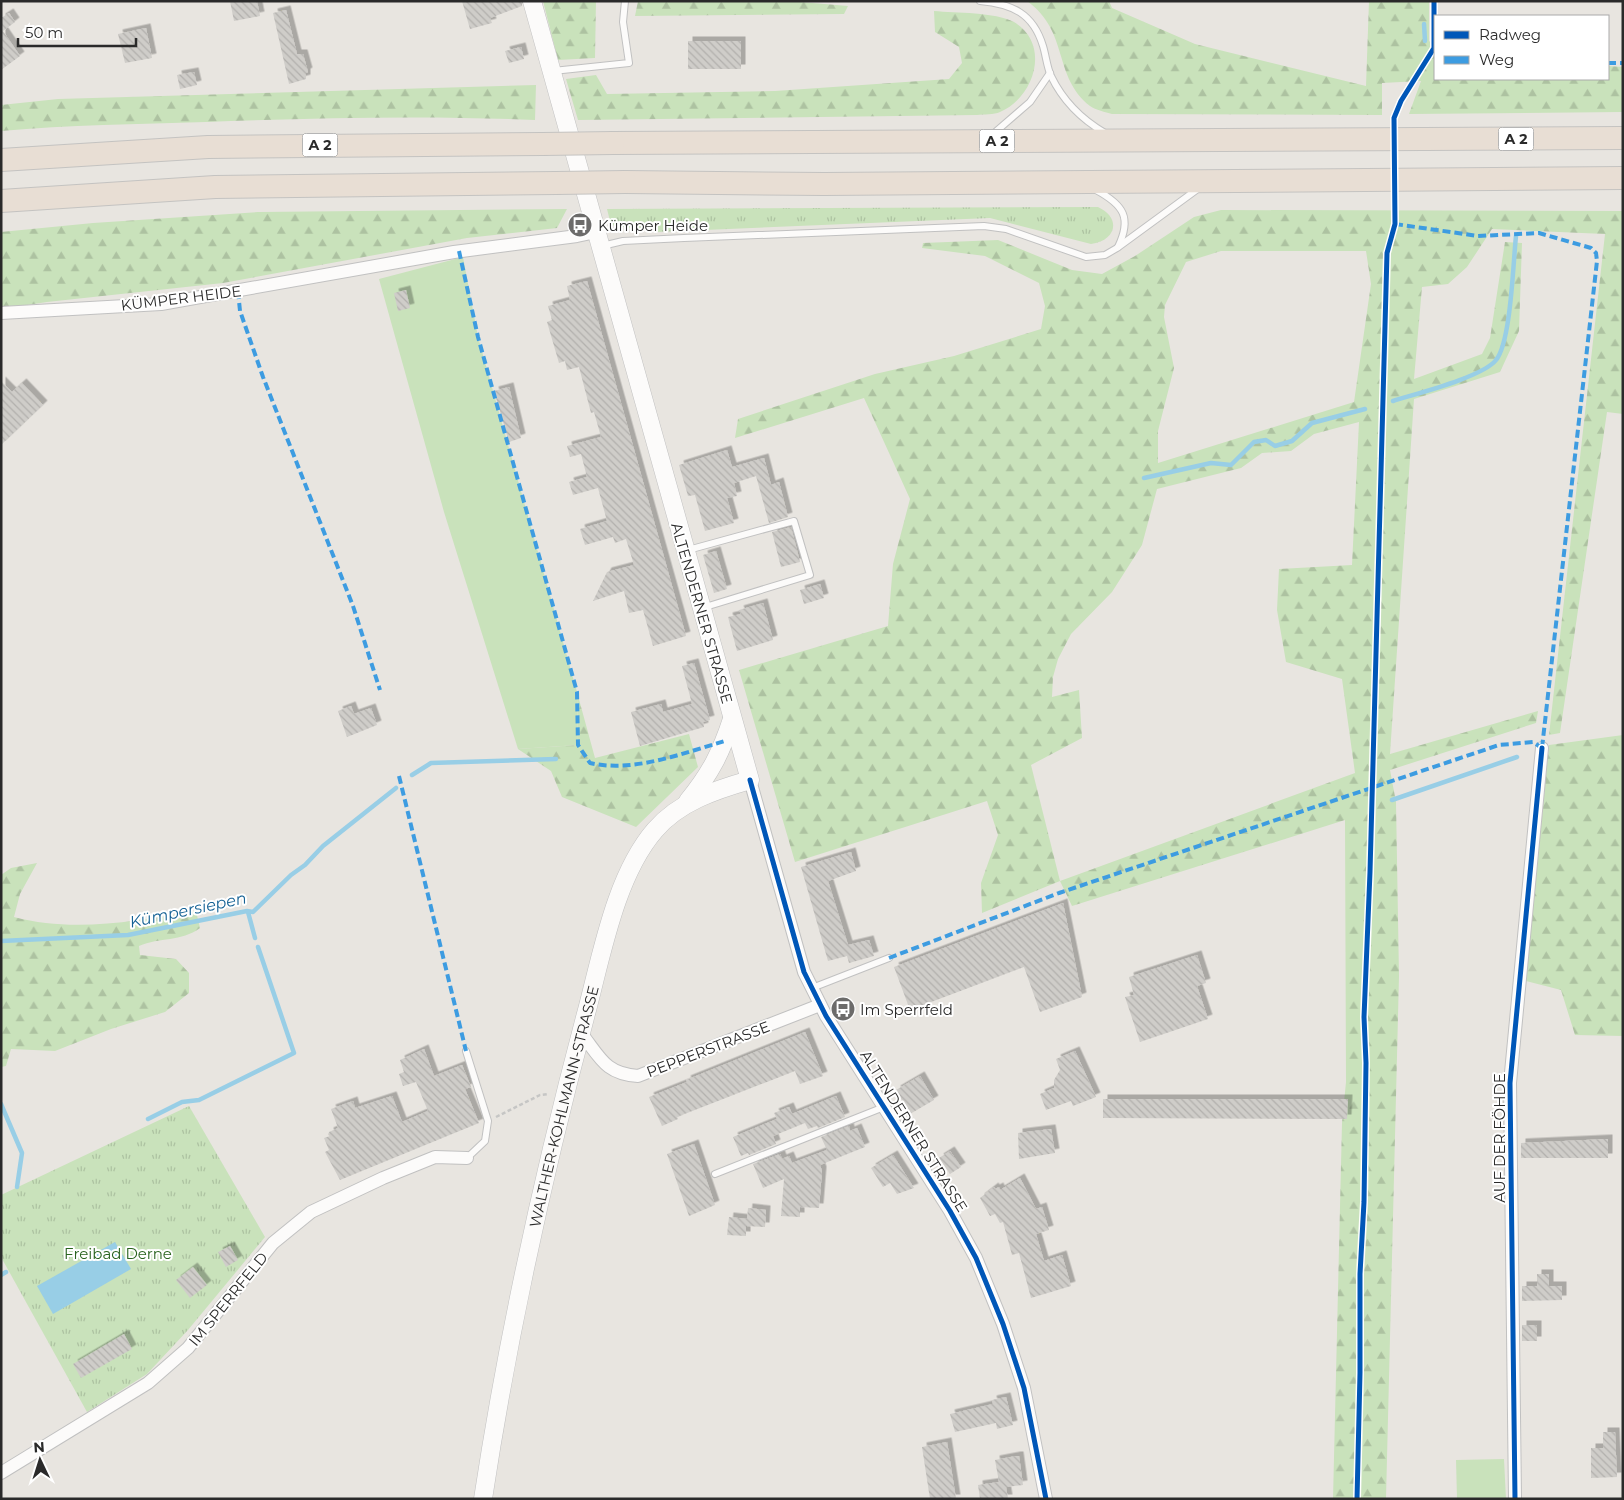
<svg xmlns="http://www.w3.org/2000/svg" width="1624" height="1500" viewBox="0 0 1624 1500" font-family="Montserrat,sans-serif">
<defs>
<pattern id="grass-tufts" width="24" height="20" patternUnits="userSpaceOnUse" patternTransform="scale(1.25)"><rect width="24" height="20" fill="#c9e2bb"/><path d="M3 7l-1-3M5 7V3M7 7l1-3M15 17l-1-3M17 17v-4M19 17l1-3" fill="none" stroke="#adc2a1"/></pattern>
<pattern id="forest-firs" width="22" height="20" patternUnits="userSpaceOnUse" patternTransform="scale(1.25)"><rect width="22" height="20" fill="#c9e2bb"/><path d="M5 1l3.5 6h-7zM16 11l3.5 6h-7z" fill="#adc2a1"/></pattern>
<pattern id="building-back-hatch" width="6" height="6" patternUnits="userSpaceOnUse" patternTransform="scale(1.25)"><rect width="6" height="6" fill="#cfcdc9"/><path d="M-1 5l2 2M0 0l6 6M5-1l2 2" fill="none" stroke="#b2b0ad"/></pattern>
<filter id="shadow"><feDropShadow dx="4.5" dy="-4.5" stdDeviation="0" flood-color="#0004"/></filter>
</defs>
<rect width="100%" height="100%" fill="#e8e5e0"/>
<g fill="url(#grass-tufts)">
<path d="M 1098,207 C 1122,218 1116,241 1091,244 L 990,218 L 657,232 L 611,225 L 607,209 Z"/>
<path d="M 189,1106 L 265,1237 L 188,1330 L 147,1374 L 87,1412 L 1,1257 L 1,1195 Z"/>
</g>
<g fill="url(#forest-firs)" fill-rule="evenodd">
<path d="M 543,1 L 596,1 L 595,58 L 558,60 Z"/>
<path d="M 638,1 L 789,1 L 848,6 L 844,14 L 635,16 Z"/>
<path d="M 1027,1 L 1109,1 L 1112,8 L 1195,44 L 1366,86 L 1369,1 L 1429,1 L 1429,41 L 1435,46 L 1435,79 L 1608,79 L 1608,66 L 1623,67 L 1623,112 L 1409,114 L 1421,81 L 1382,83 L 1382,115 L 1112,114 C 1105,112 1096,110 1090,106 C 1052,76 1070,32 1027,1 Z"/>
<path d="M 934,11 C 956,13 995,12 1014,22 C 1051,44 1035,97 1000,112 C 994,115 984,114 977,115 L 578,120 L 566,79 L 596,75 L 607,94 L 775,91 L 949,79 L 962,63 L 959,47 L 935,32 Z"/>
<path d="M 536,85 L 535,120 C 426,115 315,118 206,122 C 138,124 69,125 1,131 L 1,105 L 58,99 Z"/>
<path d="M 567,209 L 557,228 L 467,238 L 223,283 L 47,302 L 1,309 L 1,232 L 93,223 L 258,212 Z"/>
<path d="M 1221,210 L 1623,211 L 1623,414 L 1607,412 L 1560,733 L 1549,735 L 1605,234 L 1492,229 L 1467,267 L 1448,284 L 1422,287 L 1414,379 L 1482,354 L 1490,338 L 1505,242 L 1522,243 L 1519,331 L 1500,372 L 1414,399 L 1390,754 L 1538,711 L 1536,723 L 1390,770 L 1396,802 L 1399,976 L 1386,1499 L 1333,1499 L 1342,1123 L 1346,1082 L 1345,820 L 1072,906 L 1060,881 L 982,913 L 981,883 L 998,835 L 987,801 L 795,862 L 739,670 L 888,626 L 893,564 L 910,499 L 864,398 L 735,438 L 738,419 L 875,374 L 954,356 L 1041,329 L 1045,306 L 1039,283 L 985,256 L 922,248 L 923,243 L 998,240 L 1072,270 L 1102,274 L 1135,256 L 1194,217 ZM 1221,251 L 1366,251 L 1371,284 L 1354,402 L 1158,463 L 1158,431 L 1174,368 L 1164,317 L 1165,305 L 1186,262 ZM 1359,422 L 1352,565 L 1279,569 L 1277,610 L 1286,662 L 1342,679 L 1355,773 L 1060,881 L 1031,765 L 1082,738 L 1079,690 L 1052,697 L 1053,677 L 1058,659 L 1071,634 L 1112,592 L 1142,545 L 1157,489 L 1241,468 L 1262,453 L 1291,451 L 1314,434 Z"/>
<path d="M 577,692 L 595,758 L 689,734 L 698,767 L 636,827 L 562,797 L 551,771 L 518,749 L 578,745 Z"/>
<path d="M 1623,735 L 1623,1036 L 1575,1035 L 1561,990 L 1526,981 L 1549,745 Z"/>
<path d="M 37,863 L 20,894 L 14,917 C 74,933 135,921 196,911 L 200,928 C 181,942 160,937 139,946 L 140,955 L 176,959 L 189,973 L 189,993 L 165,1012 L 111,1029 L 55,1051 L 11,1049 L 6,1066 L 1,1067 L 1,875 L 11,868 Z"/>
</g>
<g fill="#c9e2bb">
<path d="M 463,257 L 478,337 L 577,692 L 578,745 L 518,749 L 444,512 L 379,279 Z"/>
<path d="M 1504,1459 L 1506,1499 L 1457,1499 L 1456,1460 Z"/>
</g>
<path fill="#98cee6" d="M 115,1242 L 131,1269 L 53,1314 L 37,1286 Z"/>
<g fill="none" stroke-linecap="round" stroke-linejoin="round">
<g stroke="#98cee6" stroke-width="4.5">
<path d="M 1424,24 L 1425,41"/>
<path d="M 1393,401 C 1415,394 1483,377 1496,360 C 1511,342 1513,263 1516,236"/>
<path d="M 1144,478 L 1211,463 L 1231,465 L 1254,442 L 1266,440 L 1275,446 L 1292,441 L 1312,423 L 1365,409"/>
<path d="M 412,775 L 431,763 L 556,759"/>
<path d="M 1392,800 L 1517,757"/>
<path d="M 248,912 L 255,938"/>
<path d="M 1,941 L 128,935 L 247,911 L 253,912 L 291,875 L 305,865 L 323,846 L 396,788"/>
<path d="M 1,1104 L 22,1153 L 17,1187"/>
<path d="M 148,1119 L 182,1102 L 199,1100 L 294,1053 L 258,947"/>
<path d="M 1,1275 L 6,1272"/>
</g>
</g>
<g fill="url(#building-back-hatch)" filter="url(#shadow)">
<path d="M 230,1 L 257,1 L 260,16 L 234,21 Z"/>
<path d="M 462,1 L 522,1 L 522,6 L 490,18 L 492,23 L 470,29 Z"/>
<path d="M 286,10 L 297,54 L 303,54 L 308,72 L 306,73 L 306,79 L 289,84 L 273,13 Z"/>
<path d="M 9,13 L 15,22 L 3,31 L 20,56 L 1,70 L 1,18 Z"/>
<path d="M 146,28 L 152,58 L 125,63 L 118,34 Z"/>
<rect x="688" y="41" width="53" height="28"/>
<path d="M 521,47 L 524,59 L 509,63 L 505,51 Z"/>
<path d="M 194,72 L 197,85 L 180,89 L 177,75 Z"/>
<path d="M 587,281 L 686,636 L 653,646 L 643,610 L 629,613 L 624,591 L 593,601 L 607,572 L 634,565 L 626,539 L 615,543 L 613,537 L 585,545 L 580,529 L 607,521 L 598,488 L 573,495 L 569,482 L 587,477 L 581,454 L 570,457 L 567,446 L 601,437 L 594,412 L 591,413 L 579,367 L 567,370 L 565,361 L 559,363 L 547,322 L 552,320 L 548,306 L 570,300 L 567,286 Z"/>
<path d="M 406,290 L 410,308 L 398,311 L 394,293 Z"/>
<path d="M 1,381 L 12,392 L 22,383 L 43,405 L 1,445 Z"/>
<path d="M 509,387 L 521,438 L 509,442 L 494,391 Z"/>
<path d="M 727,450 L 732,467 L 764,458 L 771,485 L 779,482 L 788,517 L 769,523 L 756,476 L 734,483 L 737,496 L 727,498 L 734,523 L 705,531 L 695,495 L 688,496 L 679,465 Z"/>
<path d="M 791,527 L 800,562 L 781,567 L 772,532 Z"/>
<path d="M 716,551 L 727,589 L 714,593 L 703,555 Z"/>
<path d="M 820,584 L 824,598 L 804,604 L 800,590 Z"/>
<path d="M 763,603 L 773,640 L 737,651 L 728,617 L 741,614 L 739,610 Z"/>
<path d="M 694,663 L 710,720 L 703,722 L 704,727 L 640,746 L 631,712 L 661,704 L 663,712 L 692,704 L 682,666 Z"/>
<path d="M 351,706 L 354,714 L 371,708 L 377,725 L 347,737 L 338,711 Z"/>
<path d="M 851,852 L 856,871 L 828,881 L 848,945 L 869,940 L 874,956 L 849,963 L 847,956 L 828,961 L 801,867 Z"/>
<path d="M 1063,903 L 1082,997 L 1040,1012 L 1024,967 L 910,1010 L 894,967 Z"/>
<path d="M 1197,955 L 1206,983 L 1197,986 L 1208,1019 L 1140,1042 L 1125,997 L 1134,995 L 1129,977 Z"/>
<path d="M 805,1032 L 823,1076 L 800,1084 L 795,1071 L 677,1117 L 678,1119 L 662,1126 L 649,1097 L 687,1082 L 686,1080 Z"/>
<path d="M 424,1049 L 434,1076 L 462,1065 L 471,1087 L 465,1089 L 479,1123 L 340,1180 L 325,1152 L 329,1150 L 324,1138 L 330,1136 L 329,1132 L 338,1128 L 331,1109 L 353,1101 L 355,1108 L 392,1096 L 402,1122 L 428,1111 L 416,1082 L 403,1086 L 399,1074 L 404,1072 L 400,1060 Z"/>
<path d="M 1075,1051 L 1096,1097 L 1073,1106 L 1071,1101 L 1046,1110 L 1040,1094 L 1054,1088 L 1054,1080 L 1060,1070 L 1056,1059 Z"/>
<path d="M 920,1076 L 934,1100 L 910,1114 L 896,1090 Z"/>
<path d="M 836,1096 L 845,1117 L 818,1128 L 817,1126 L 808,1129 L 805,1123 L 773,1136 L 776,1144 L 749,1155 L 748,1153 L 741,1156 L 733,1137 L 777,1119 L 774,1113 L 789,1107 L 792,1114 Z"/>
<path d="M 1103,1099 L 1348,1099 L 1347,1119 L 1103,1118 Z"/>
<path d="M 849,1126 L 850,1131 L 857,1128 L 865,1147 L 820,1165 L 822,1171 L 819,1208 L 800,1207 L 800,1217 L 781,1216 L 784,1179 L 763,1188 L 753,1164 L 780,1154 L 782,1159 L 789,1156 L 792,1163 L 827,1150 L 821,1137 Z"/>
<path d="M 1051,1129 L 1055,1153 L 1019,1159 L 1018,1133 Z"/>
<path d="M 1608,1139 L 1608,1158 L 1521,1158 L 1521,1143 Z"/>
<path d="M 694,1144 L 715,1205 L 689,1216 L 667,1154 Z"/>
<path d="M 950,1151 L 961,1167 L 950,1174 L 939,1158 Z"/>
<path d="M 893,1155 L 914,1188 L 897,1194 L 890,1183 L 883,1187 L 871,1168 Z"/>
<path d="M 1020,1178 L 1036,1209 L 1042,1207 L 1049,1230 L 1036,1234 L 1044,1261 L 1062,1255 L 1071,1286 L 1031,1298 L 1019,1253 L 1012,1255 L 1003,1222 L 1000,1223 L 995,1214 L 990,1216 L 980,1198 L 994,1187 L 995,1189 L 999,1187 L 1000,1190 Z"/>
<path d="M 748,1208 L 766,1210 L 765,1227 L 746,1226 L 746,1236 L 727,1235 L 729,1217 L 747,1219 Z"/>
<path d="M 230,1246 L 238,1260 L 226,1267 L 218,1252 Z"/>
<path d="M 193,1267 L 207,1285 L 190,1298 L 176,1280 Z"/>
<path d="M 1537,1274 L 1549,1274 L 1549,1286 L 1562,1286 L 1562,1300 L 1522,1301 L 1522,1286 L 1537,1286 Z"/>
<rect x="1522" y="1325" width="15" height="16"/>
<path d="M 124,1334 L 132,1349 L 81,1378 L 73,1364 Z"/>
<path d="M 1006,1397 L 1013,1425 L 997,1429 L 996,1423 L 955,1432 L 950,1414 L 993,1404 L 992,1400 Z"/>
<path d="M 1603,1432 L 1615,1432 L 1617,1477 L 1591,1478 L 1591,1448 L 1603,1448 Z"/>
<path d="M 947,1442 L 956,1499 L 930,1499 L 922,1447 Z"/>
<path d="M 1016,1456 L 1019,1456 L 1023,1485 L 1006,1487 L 1008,1499 L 980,1499 L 978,1485 L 999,1482 L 995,1460 Z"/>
</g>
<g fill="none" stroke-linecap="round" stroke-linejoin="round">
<defs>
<g id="lane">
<path d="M 980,1 C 1012,4 1033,13 1043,46 C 1046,56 1047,67 1051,76 C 1063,101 1081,119 1105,133"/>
<path d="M 553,71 L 629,63 L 623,22 L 625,1"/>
<path d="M 993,134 L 1030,102 L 1050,73"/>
<path d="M 1096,190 C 1124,205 1132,218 1118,247"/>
<path d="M 602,246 L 623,241 L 684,238 L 984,226 L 1006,229 L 1086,257 L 1105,255 L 1117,248 L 1199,188"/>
<path d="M 688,550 L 794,521 L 810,575 L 702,608"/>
<path d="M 812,988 L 889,958"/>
<path d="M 466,1051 L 488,1121 L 485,1141 L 467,1158"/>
<path d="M 715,1174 L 884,1107"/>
</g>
<g id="street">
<path d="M 1,313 L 161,304 L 454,252 L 577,236 L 596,232"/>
<path d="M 750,780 L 804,972 L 826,1016 L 950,1211 L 976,1258 L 1003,1324 L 1024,1388 L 1046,1499"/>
<path d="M 581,1033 C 600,1057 605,1074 638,1076 L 820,1005"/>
<path d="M 1,1473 L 148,1383 L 188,1348 L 273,1243 L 311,1212 L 383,1178 L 435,1157 L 467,1158"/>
<path d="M 1515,1499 L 1510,1083 L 1542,748"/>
</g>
<g id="secondary">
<path d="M 688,801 C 710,774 721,753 732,719"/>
<path id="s1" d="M 483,1499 C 508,1334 544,1171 587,1010 C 602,953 616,875 655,830 C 679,802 715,790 750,780 L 532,1"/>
</g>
<g id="highway">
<path d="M 613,143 L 1623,138"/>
<path d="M 1,160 L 208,147 L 543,144"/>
<path d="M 625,182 L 824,184 L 1623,178"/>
<path d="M 1,201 L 215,187 L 556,183"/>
</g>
</defs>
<use href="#lane" stroke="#c1c1c1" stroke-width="8"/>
<use href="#street" stroke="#c1c1c1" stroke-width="14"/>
<use href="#secondary" stroke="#c1c1c1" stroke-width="19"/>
<use href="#highway" stroke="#c4c3c1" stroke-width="24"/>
<path stroke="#c6c6c5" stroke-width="2.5" stroke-dasharray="4 2.5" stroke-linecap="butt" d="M 496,1117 L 540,1095 L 548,1094"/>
<use href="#lane" stroke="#fcfbfa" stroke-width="6"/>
<use href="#street" stroke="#fcfbfa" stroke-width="12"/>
<use href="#secondary" stroke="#fcfbfa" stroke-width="18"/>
<use href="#highway" stroke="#e8ded4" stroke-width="22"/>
<defs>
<g id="highway-bridge">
<path d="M 543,144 L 613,143"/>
<path d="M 556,183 L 625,182"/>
</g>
</defs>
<use href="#highway-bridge" stroke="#c4c3c1" stroke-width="24" stroke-linecap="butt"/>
<use href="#highway-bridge" stroke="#e8ded4" stroke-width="22"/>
<g stroke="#3d9ce1" stroke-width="4" stroke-dasharray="8 4" stroke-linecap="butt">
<path d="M 1608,63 L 1623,63"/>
<path d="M 1395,224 L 1478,236 L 1539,233 L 1591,248 L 1596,253 L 1597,261 L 1542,748"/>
<path d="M 459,251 L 478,337 L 577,692 L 578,745 L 590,763 C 634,773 683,753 725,741"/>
<path d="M 238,291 L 240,311 L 263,377 L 353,606 L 380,690"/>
<path d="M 399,776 L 466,1051"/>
<path d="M 889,958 L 1059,893 L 1499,745 L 1533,742 L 1542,748"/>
</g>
<defs>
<g id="cycleway">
<path d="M 750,780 L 804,972 L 826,1016 L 950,1211 L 976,1258 L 1003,1324 L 1024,1388 L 1046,1499"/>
<path d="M 1357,1499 L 1360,1373 L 1360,1274 L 1364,1202 L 1366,1063 L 1364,1017 L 1370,872 L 1387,253 L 1395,224 L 1394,118 L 1401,101 L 1434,48 L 1434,1"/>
<path d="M 1515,1499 L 1510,1083 L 1542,748"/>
</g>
</defs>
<use href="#cycleway" stroke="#fff" stroke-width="8"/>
<use href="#cycleway" stroke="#0057b8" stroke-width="5"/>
</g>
<defs>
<symbol id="bus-disc" viewBox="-11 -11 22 22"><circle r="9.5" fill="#6c6b6a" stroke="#fff"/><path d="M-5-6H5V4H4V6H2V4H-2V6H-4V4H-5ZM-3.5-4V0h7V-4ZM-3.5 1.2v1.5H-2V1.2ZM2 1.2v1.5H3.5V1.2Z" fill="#fff"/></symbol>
</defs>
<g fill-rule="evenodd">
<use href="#bus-disc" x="566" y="211" width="28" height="28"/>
<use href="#bus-disc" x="829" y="995" width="28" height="28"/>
</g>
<g text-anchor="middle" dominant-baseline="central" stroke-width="4" stroke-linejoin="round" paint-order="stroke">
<g fill="#fff" stroke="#6a6a6a" stroke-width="1">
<rect x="1498.5" y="127.5" width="35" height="23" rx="4"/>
<rect x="979.5" y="129.5" width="35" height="23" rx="4"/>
<rect x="302.5" y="133.5" width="35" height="23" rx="4"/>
</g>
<g font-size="14" font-weight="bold" fill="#2a2a2a">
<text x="1516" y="139">A 2</text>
<text x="997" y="141">A 2</text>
<text x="320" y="145">A 2</text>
</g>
<g font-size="15" fill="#2a2a2a" stroke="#fff" text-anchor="start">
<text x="598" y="225">Kümper Heide</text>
<text x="860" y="1009">Im Sperrfeld</text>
</g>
<g font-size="15" fill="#2a2a2a" stroke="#fff">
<text transform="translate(181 298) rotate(-7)">KÜMPER HEIDE</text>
<text transform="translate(702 613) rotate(74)">ALTENDERNER STRASSE</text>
<text transform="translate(708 1049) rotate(-21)">PEPPERSTRASSE</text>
<text stroke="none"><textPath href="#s1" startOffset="401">WALTHER-KOHLMANN-STRASSE</textPath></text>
<text transform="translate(914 1131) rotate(58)">ALTENDERNER STRASSE</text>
<text transform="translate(1499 1138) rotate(-90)">AUF DER FÖHDE</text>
<text transform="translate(228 1299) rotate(-51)">IM SPERRFELD</text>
</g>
<g font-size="15" fill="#29631e" stroke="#fff">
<text x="118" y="1253">Freibad Derne</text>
</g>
<g font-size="16" font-style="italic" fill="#146194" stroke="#fff">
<text transform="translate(188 910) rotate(-12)">Kümpersiepen</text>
</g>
</g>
<rect width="1624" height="1500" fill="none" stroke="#2a2a2a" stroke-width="5"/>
<rect x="1434" y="15" width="175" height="65" fill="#ffffff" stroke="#aaaaaa"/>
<rect x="1444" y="31" width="25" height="8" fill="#0057b8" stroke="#aaaaaa"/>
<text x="1479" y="40" font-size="15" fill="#2a2a2a">Radweg</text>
<rect x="1444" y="56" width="25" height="8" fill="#3d9ce1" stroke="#aaaaaa"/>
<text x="1479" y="65" font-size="15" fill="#2a2a2a">Weg</text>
<g transform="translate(40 1460) rotate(356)" stroke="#ffffff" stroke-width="4" paint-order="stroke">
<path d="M0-4L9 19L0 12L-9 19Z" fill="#2a2a2a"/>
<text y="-8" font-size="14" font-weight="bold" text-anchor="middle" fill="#2a2a2a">N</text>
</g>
<path d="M18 38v8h118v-8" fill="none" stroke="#2a2a2a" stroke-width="2.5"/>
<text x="25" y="38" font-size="15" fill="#2a2a2a" stroke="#ffffff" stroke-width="4" paint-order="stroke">50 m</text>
</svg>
